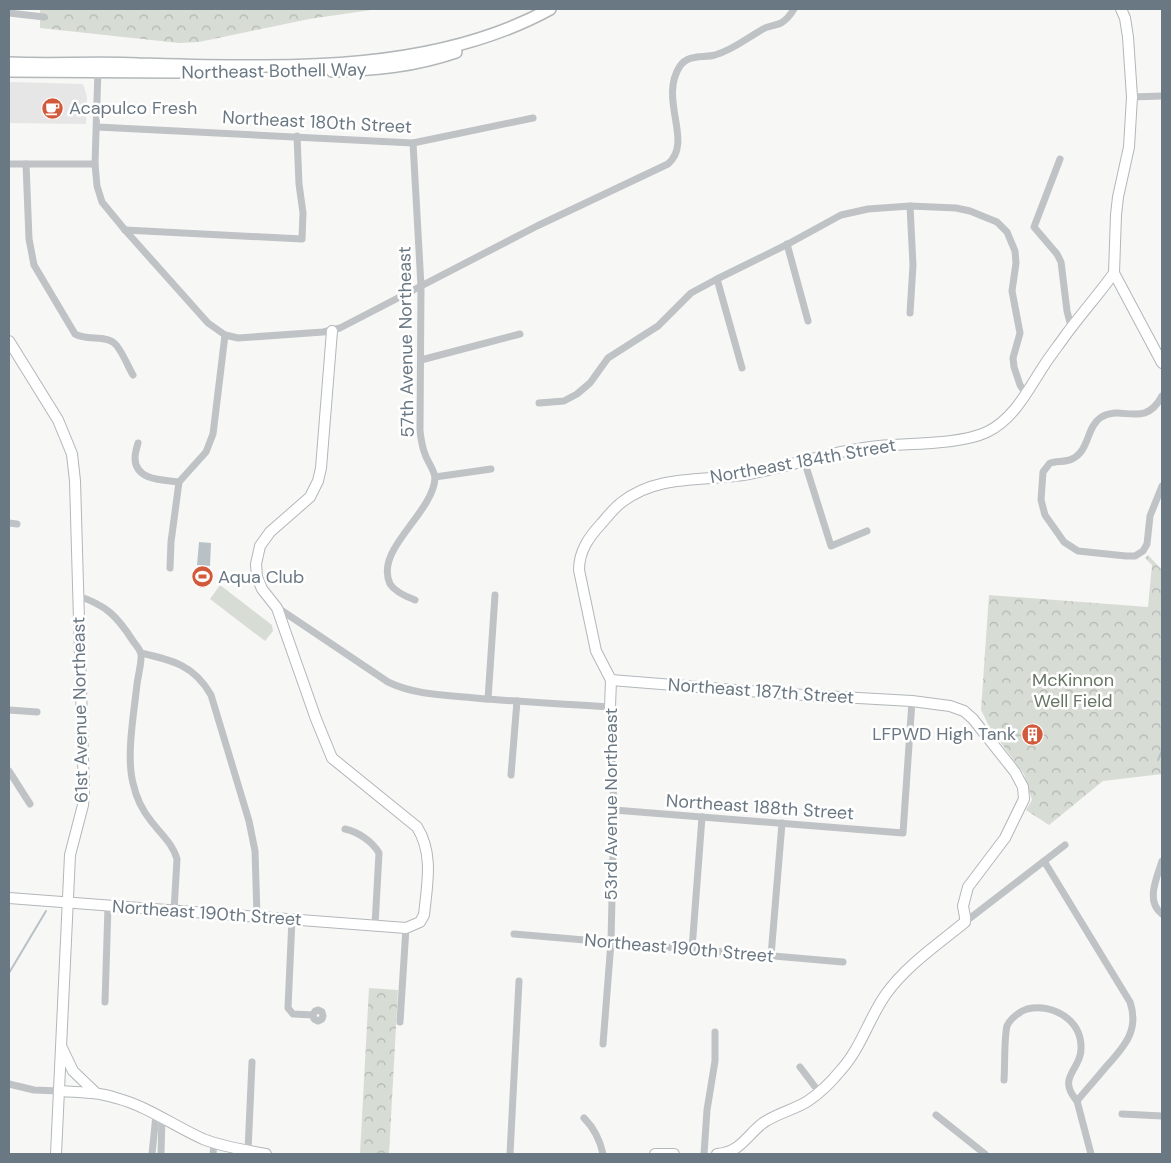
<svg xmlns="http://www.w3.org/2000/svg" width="1171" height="1163" viewBox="0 0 1171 1163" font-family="'DM Sans',sans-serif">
<defs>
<pattern id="forest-crowns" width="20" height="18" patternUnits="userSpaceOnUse" patternTransform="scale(1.25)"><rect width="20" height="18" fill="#d7dcd5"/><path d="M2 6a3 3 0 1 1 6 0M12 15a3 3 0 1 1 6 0" fill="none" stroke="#b2b7b2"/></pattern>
</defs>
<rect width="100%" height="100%" fill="#f7f7f5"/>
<path fill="#e5e6e5" d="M 9,82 L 83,84 L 87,97 L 86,124 L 9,123 Z"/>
<g fill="url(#forest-crowns)">
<path d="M 40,9 L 378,9 L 309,19 L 199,42 L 179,43 L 40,28 Z"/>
<path d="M 1148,555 L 1162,570 L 1162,774 L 1103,781 L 1049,825 L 1026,810 L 1032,800 L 1024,774 L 990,728 L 981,710 L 989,595 L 1148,607 L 1152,565 L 1145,558 Z"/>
<path d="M 369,988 L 398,990 L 389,1154 L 360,1154 Z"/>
</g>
<path fill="#d7dcd5" d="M 220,585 L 272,625 L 273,631 L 265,641 L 210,599 Z"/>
<path fill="#b8c2c6" d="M 199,542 L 211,543 L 210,566 L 197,565 Z"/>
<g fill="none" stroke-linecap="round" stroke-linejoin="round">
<g stroke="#b8c2c6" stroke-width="2">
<path d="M 1158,760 L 1162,751"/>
<path d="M 9,973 L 46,911"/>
</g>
<defs>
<g id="secondary">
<path d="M 1121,9 L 1125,18 L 1128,37 L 1132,97 L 1129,147 L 1118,197 L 1116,215 L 1114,273 L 1162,363"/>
<path d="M 9,341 L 58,420 L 72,454 L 75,481 L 84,793 L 83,805 L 70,855 L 56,1154"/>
<path d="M 611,680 L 787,694 L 912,701 L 950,706 L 964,711 L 973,719 L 1015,772 L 1023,787 L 1024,799 L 1005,838 L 968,887 L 963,906 L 965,917 L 965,922 C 938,944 906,966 886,994 C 869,1018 861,1048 841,1070 C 832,1081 820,1093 808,1101 C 794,1110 777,1113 763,1123 C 746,1136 741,1152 717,1154"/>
<path d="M 610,707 L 611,680 L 596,651 L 579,570 C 579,551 589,537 601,524 C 608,516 614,508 622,502 C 659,473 706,482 749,474 C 793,466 835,450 879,446 C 910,443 959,445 987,432 C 1014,419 1028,390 1043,367 C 1050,356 1058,346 1065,336 C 1081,314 1099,294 1114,273"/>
<path d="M 9,898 L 406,928 L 420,922 L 424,915 C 427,885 434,854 417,827 L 332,758 L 316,719 L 277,608 L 262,589 L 257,577 L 256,564 L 260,546 L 270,532 L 310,497 L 318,481 L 321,468 L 332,331"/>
<path d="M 62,1048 L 73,1071 L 96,1093"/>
<path d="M 59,1091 C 78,1092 98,1092 116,1098 C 147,1106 174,1126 203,1139 C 223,1147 245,1150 266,1154"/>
<path d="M 655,1154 L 674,1154"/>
</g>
<g id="primary">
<path d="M 9,63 C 52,65 95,62 138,64 C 273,67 428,76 550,9"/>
<path d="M 9,71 L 178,72"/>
<path d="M 332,71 C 376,70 414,66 456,52"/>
</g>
</defs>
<use href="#secondary" stroke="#b2b7bb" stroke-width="12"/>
<use href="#primary" stroke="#b3b7ba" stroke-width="14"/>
<g stroke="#bfc3c6" stroke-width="7">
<path d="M 9,13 L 44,17"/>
<path d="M 98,69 L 95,164 L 97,186 L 102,202 L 125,230 L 208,323 L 225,335 L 238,338 L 323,332 L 340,328 L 537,226 L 668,164 C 694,142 658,99 680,66 C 688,54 703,58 715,55 C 733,50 747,38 763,29 C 768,26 775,26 781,23 C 786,20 791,14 794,9"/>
<path d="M 1132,97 L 1162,96"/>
<path d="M 97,127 L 413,143 L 533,118"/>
<path d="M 413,143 L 421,286 L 420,431 C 421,439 422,447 425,454 C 427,461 435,471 435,478 C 433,514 374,549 390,584 C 395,592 407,597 415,600"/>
<path d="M 1060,159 L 1034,227 L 1057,254 L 1061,262 L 1067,311 L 1071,327"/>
<path d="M 9,164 L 95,164"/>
<path d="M 26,164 L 29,239 L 34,265 L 75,334 C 86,341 105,335 114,343 C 121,348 128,367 133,375"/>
<path d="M 125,230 L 302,239 L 303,213 L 299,184 L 297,136"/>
<path d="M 787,244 L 808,321"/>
<path d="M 717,279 L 742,368"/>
<path d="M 910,313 L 913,265 L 910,206"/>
<path d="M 421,360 L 520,334"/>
<path d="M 1162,396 C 1144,430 1121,403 1100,418 C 1086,428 1090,450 1072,459 C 1066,462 1057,461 1050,463 L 1043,472 L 1041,500 L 1045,515 L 1064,542 L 1078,551 L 1126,556 L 1135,556 L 1143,551 L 1147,544 L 1150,516 L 1162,486"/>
<path d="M 539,403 L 564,401 L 577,394 L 590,383 L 608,358 L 658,326 L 691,293 L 717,279 L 788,244 L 841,215 L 868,209 L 910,206 L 956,208 L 970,211 L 997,222 L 1007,232 L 1015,251 L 1016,263 L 1012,291 L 1020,333 L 1013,358 L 1014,367 L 1020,385 L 1026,394"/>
<path d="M 138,443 C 137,447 135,453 135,458 C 135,481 164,480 179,482"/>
<path d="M 804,460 L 831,546 L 867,531"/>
<path d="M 435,477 L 491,469"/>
<path d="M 9,523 L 17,524"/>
<path d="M 170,568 L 171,542 L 179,482 L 206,452 L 213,434 L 225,335"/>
<path d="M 78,596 C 106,605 117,616 133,641 C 135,644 140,649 141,654 C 142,661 138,676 137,684 C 134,713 126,756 133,783 C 136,797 142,810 151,821 C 160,833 173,844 177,859 L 174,911"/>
<path d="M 278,608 L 388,682 C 415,695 445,695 475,698 C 520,702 565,704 610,707 L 614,810 L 611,942 L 603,1044"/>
<path d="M 141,653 C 172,660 194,665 211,695 L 249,821 L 255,851 L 257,916"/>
<path d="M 488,699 L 495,595"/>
<path d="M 9,710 L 37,712"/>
<path d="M 9,771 L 30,804"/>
<path d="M 511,775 L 517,701"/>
<path d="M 614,810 L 903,833 L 912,701"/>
<path d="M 345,829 C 358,832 372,841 379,853 L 375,925"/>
<path d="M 1044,861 L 1130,1002 C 1140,1031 1123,1048 1105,1068 C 1096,1079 1086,1090 1077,1101 L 1091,1154"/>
<path d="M 1162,861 C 1157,878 1145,901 1162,914"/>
<path d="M 292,919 L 288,1008 L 293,1014 L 313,1015 L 315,1011 L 318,1010 L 322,1012 L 323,1016 L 322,1019 L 318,1021 L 314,1019 L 313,1015"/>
<path d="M 965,922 L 1065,845"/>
<path d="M 514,934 L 843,962"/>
<path d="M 692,949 L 702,817"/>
<path d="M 771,956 L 782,823"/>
<path d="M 105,1002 L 108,906"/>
<path d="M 400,1022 L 406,928"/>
<path d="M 800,1067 L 819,1092"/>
<path d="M 1004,1080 C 1005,1067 1004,1037 1007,1026 C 1010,1019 1020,1011 1027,1009 C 1053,1003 1082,1020 1081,1049 C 1081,1070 1056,1077 1077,1101"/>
<path d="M 9,1084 L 34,1090 L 59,1091"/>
<path d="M 1122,1114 L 1162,1116"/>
<path d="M 936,1115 L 985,1154"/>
<path d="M 584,1118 C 594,1128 600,1140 603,1154"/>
<path d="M 248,1151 L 252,1062"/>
<path d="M 152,1154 L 156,1115"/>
<path d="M 161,1154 L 162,1118"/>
<path d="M 213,1154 L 214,1143"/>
<path d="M 510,1154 L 519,981"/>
<path d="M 704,1154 L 707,1110 L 715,1061 L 715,1032"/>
</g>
<use href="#secondary" stroke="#fff" stroke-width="10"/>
<use href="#primary" stroke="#fff" stroke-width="11"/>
</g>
<defs>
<symbol id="cafe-disc" viewBox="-11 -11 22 22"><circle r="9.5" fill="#d25a3a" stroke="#fff"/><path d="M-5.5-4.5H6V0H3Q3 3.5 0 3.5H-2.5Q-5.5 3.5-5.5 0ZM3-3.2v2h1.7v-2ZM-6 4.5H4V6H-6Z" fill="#fff"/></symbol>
<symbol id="stadium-disc" viewBox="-11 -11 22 22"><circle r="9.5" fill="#d25a3a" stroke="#fff"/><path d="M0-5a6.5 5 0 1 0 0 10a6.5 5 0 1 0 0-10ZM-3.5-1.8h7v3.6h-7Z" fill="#fff"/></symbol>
<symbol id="building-disc" viewBox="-11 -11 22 22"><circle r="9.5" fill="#d25a3a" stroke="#fff"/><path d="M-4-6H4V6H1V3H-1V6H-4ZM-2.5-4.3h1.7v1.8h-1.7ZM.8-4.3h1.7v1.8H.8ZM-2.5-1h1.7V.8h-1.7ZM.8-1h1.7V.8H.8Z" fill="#fff"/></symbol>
</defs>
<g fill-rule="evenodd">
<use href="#cafe-disc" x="40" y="96" width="25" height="25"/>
<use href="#stadium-disc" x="190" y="564" width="25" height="25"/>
<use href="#building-disc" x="1020" y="722" width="25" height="25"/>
</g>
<g text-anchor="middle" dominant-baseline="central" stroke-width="5" stroke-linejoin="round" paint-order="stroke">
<g font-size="18" fill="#6a7883" stroke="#fff">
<text transform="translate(274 71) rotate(-1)">Northeast Bothell Way</text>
<text transform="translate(317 122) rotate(3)">Northeast 180th Street</text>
<text transform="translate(406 342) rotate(-91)">57th Avenue Northeast</text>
<text transform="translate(803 461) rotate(-10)">Northeast 184th Street</text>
<text transform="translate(761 691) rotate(4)">Northeast 187th Street</text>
<text transform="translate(80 710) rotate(-91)">61st Avenue Northeast</text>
<text transform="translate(611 804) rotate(-90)">53rd Avenue Northeast</text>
<text transform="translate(760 807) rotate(4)">Northeast 188th Street</text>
<text transform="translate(207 913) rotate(4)">Northeast 190th Street</text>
<text transform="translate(679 948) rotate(5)">Northeast 190th Street</text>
</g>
<g font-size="18" fill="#6a7883" stroke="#fff" text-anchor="start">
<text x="69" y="108">Acapulco Fresh</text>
<text x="218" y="577">Aqua Club</text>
<text x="1016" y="734" text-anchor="end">LFPWD High Tank</text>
</g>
<g font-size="18" fill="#677664" stroke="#fff">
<text x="1073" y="680">McKinnon<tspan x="1073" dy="21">Well Field</tspan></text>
</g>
</g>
<rect width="1171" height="1163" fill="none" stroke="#6a7883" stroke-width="20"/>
</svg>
